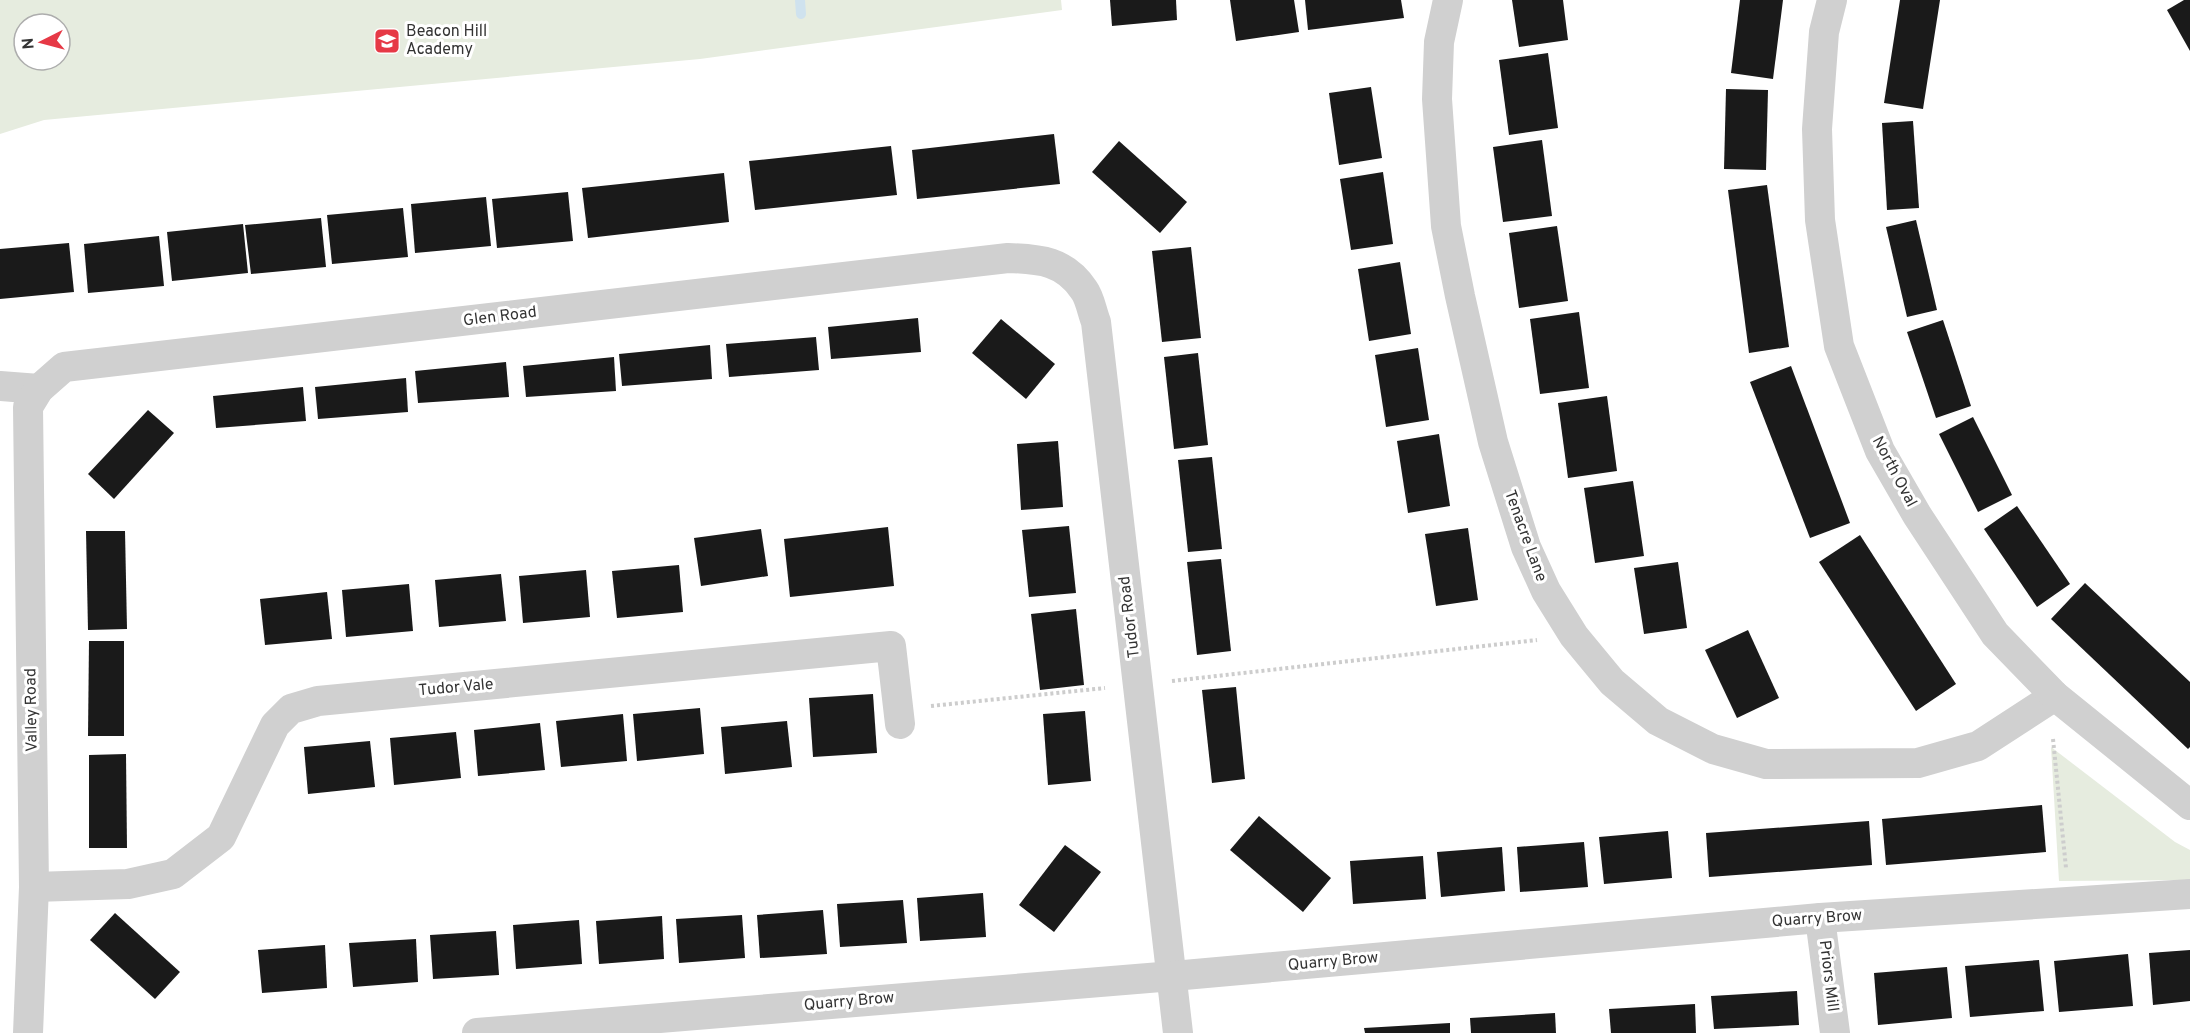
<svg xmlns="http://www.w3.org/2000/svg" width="2190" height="1033" viewBox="0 0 2190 1033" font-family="Overpass,sans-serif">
<rect width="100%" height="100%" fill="#fff"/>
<g fill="#e6ecdf" fill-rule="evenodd">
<path d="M 0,0 L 1061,0 L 1062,10 L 700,59 L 44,120 L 0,134 ZM 24,24 L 60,24 L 60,60 L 24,60 Z"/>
<path d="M 2051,747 L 2175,842 L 2190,850 L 2190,880 L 2059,881 Z"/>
</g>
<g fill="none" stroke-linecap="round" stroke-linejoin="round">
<path stroke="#cfe2ee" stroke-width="10" d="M 800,0 L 801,14"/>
</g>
<g fill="#1a1a1a">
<path d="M 1110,0 L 1176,0 L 1177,20 L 1112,26 Z"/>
<path d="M 1230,0 L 1294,0 L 1299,32 L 1236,41 Z"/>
<path d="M 1305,0 L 1401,0 L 1404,18 L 1308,30 Z"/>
<path d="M 1512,0 L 1563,0 L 1568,40 L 1519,47 Z"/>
<path d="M 1740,0 L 1783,0 L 1773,79 L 1731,73 Z"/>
<path d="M 1900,0 L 1940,0 L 1923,109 L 1884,103 Z"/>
<path d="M 2184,0 L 2190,0 L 2190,51 L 2167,10 Z"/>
<path d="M 1548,53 L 1558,128 L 1509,135 L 1499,60 Z"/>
<path d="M 1371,87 L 1382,158 L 1339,165 L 1329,93 Z"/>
<path d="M 1726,89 L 1768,90 L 1766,170 L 1724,169 Z"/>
<path d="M 1913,121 L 1919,208 L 1887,210 L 1882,123 Z"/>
<path d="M 1054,134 L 1060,184 L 917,199 L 912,150 Z"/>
<path d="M 1542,140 L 1552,216 L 1503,222 L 1493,147 Z"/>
<path d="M 1119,141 L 1187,202 L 1160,233 L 1092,172 Z"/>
<path d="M 891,146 L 897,195 L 755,210 L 749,161 Z"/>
<path d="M 1383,172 L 1393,244 L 1351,250 L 1340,179 Z"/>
<path d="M 724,173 L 729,222 L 588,238 L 582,188 Z"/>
<path d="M 1767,185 L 1789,347 L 1749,353 L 1728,190 Z"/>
<path d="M 568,192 L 573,241 L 497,248 L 492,199 Z"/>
<path d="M 486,197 L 491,246 L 415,253 L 411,204 Z"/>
<path d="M 403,208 L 408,257 L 332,264 L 327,215 Z"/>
<path d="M 321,218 L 326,267 L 251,274 L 245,225 Z"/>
<path d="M 1916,220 L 1937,310 L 1907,317 L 1886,227 Z"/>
<path d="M 243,224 L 248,273 L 172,281 L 167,232 Z"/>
<path d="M 1557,226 L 1568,301 L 1519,308 L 1509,233 Z"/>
<path d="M 159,236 L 164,286 L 88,293 L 84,244 Z"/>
<path d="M 69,243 L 74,292 L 0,299 L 0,249 Z"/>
<path d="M 1191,247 L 1201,338 L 1162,342 L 1152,251 Z"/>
<path d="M 1400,262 L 1411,334 L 1369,341 L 1358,269 Z"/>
<path d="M 1579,312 L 1589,388 L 1540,394 L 1530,319 Z"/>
<path d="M 918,318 L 921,352 L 831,359 L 828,327 Z"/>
<path d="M 1001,319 L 1055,364 L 1026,399 L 972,353 Z"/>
<path d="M 1943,320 L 1971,406 L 1936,418 L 1907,332 Z"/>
<path d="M 816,337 L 819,370 L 729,377 L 726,344 Z"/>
<path d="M 710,345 L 712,379 L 622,386 L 619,354 Z"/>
<path d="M 1418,348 L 1429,420 L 1386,427 L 1375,355 Z"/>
<path d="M 1198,353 L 1208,445 L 1174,449 L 1164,357 Z"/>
<path d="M 614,357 L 616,391 L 526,397 L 523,366 Z"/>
<path d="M 506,362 L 509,397 L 418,403 L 415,371 Z"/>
<path d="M 1791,366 L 1850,523 L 1810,538 L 1750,382 Z"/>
<path d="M 406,378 L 408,412 L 318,419 L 315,387 Z"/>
<path d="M 303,387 L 306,421 L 216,428 L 213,396 Z"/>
<path d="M 1607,396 L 1617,471 L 1568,478 L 1558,403 Z"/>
<path d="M 148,410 L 174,433 L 114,499 L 88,474 Z"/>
<path d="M 1973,417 L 2012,495 L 1978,512 L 1939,434 Z"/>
<path d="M 1439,434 L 1450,506 L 1408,513 L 1397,441 Z"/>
<path d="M 1058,441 L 1063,507 L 1021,510 L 1017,444 Z"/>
<path d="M 1212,457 L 1222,549 L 1188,552 L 1178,460 Z"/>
<path d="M 1633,481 L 1644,556 L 1595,563 L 1584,488 Z"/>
<path d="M 2017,506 L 2070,584 L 2037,607 L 1984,529 Z"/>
<path d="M 1069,526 L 1076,593 L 1029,597 L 1022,530 Z"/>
<path d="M 888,527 L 894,586 L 790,597 L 784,539 Z"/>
<path d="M 1468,528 L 1478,600 L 1436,606 L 1425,534 Z"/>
<path d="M 761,529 L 768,576 L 701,586 L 694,538 Z"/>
<path d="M 86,531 L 125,531 L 127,629 L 88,630 Z"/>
<path d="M 1860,535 L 1956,684 L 1916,711 L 1819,562 Z"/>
<path d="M 1221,559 L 1231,651 L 1197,655 L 1187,562 Z"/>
<path d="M 1678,562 L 1687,628 L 1644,634 L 1634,568 Z"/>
<path d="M 679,565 L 683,612 L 617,618 L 612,571 Z"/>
<path d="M 586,570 L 590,617 L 523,623 L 519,576 Z"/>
<path d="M 501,574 L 506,621 L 439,627 L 435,580 Z"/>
<path d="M 2085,583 L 2190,682 L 2190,747 L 2188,749 L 2051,619 Z"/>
<path d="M 409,584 L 413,631 L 346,637 L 342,590 Z"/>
<path d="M 327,592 L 332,639 L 265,645 L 260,599 Z"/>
<path d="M 1076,609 L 1084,685 L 1040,690 L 1031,614 Z"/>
<path d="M 1748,630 L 1779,698 L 1737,718 L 1705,650 Z"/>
<path d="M 89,641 L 124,641 L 124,736 L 88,736 Z"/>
<path d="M 1236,687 L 1245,779 L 1212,783 L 1202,690 Z"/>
<path d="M 873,694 L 877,753 L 813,757 L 809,698 Z"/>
<path d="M 700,708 L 704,754 L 637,761 L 633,714 Z"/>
<path d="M 1085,711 L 1091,781 L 1048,785 L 1043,714 Z"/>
<path d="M 623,714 L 627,761 L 561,767 L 556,721 Z"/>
<path d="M 787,721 L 792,767 L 725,774 L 721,727 Z"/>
<path d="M 540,723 L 545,770 L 478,776 L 474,730 Z"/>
<path d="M 456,732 L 461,778 L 394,785 L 390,738 Z"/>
<path d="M 370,741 L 375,787 L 308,794 L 304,747 Z"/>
<path d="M 126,754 L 127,848 L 89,848 L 89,755 Z"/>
<path d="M 2042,805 L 2046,852 L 1886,865 L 1882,819 Z"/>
<path d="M 1259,816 L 1331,878 L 1303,912 L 1230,850 Z"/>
<path d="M 1869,821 L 1872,865 L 1709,877 L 1706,833 Z"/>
<path d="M 1668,831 L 1672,878 L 1604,884 L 1599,837 Z"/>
<path d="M 1584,842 L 1588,887 L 1520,892 L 1517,847 Z"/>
<path d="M 1065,845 L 1101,872 L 1054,932 L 1019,905 Z"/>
<path d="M 1502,847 L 1505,891 L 1441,897 L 1437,852 Z"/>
<path d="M 1423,856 L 1426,899 L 1353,904 L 1350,861 Z"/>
<path d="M 983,893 L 986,937 L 920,941 L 917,898 Z"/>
<path d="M 903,900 L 907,943 L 840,947 L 837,904 Z"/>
<path d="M 823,910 L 827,954 L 760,958 L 757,915 Z"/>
<path d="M 115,913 L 180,972 L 155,999 L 90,940 Z"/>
<path d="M 742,915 L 745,958 L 679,963 L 676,919 Z"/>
<path d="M 662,916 L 664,959 L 599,964 L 596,921 Z"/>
<path d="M 579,920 L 582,964 L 516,969 L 513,925 Z"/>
<path d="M 496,931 L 499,975 L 433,979 L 430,935 Z"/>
<path d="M 416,939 L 418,982 L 353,987 L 349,943 Z"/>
<path d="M 325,945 L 327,988 L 262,993 L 258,950 Z"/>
<path d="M 2190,950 L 2190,1001 L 2153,1005 L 2149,953 Z"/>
<path d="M 2128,954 L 2133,1006 L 2059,1012 L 2054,961 Z"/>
<path d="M 2039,960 L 2044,1011 L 1970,1017 L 1965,966 Z"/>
<path d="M 1947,967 L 1952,1018 L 1878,1025 L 1874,973 Z"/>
<path d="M 1797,991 L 1799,1025 L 1714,1029 L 1711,996 Z"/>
<path d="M 1695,1004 L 1696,1033 L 1611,1033 L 1609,1009 Z"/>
<path d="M 1555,1013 L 1556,1033 L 1471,1033 L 1470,1018 Z"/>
<path d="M 1450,1023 L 1450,1033 L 1365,1033 L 1364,1028 Z"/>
</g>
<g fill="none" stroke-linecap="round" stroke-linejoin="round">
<g stroke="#cdcdcd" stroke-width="4" stroke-dasharray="3 3" stroke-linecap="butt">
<path d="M 1172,681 L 1537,640"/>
<path d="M 931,706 L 1105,688"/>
<path d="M 2053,739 L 2066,868"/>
</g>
<g stroke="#d0d0d0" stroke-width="30">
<path d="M 1448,0 L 1439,42 L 1437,99 L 1446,226 L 1460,296 L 1493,442 L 1526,547 L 1546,591 L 1574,636 L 1612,682 L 1658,721 L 1713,749 L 1766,764 L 1918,763 L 1978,746 L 2055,696"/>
<path d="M 1832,0 L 1824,32 L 1817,129 L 1820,220 L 1839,346 L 1880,451 L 1917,515 L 1995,634 L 2055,696 L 2190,805"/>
<path d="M 0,386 L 39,389"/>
<path d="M 34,887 L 128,884 L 173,874 L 221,837 L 275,725 L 291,709 L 318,701 L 891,646 L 900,724"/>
<path d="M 1820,918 L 1835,1033"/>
<path d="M 28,1033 L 34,887 L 28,407 L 39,389 L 64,367 L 1008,258 C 1040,259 1065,261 1084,290 C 1090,298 1092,312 1096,322 L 1178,1033"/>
<path d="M 477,1033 L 1173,976 L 1820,918 L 2190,894"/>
</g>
</g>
<defs>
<symbol id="school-square" viewBox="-11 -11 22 22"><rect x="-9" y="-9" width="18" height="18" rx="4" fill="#e63946" stroke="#fff"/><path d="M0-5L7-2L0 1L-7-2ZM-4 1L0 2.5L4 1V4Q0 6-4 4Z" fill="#fff"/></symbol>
</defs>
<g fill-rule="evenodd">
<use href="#school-square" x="372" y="26" width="30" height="30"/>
</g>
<g text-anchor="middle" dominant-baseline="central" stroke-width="6" stroke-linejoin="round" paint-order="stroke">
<g font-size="16" fill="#333" stroke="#fff" text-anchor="start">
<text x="406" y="32">Beacon Hill<tspan x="406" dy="18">Academy</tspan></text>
</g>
<g font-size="16" fill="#333" stroke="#fff">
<text transform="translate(500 317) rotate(-7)">Glen Road</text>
<text transform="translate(1894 472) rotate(62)">North Oval</text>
<text transform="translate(1525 536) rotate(70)">Tenacre Lane</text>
<text transform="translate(1130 617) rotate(-97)">Tudor Road</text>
<text transform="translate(456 688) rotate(-5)">Tudor Vale</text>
<text transform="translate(32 710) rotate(-91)">Valley Road</text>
<text transform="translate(1817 919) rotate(-4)">Quarry Brow</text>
<text transform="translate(1333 962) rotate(-5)">Quarry Brow</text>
<text transform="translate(1828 976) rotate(83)">Priors Mill</text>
<text transform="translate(849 1002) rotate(-5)">Quarry Brow</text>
</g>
</g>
<g transform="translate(42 42) rotate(264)"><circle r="28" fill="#ffffff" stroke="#adadad" stroke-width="1.5"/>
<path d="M0-4.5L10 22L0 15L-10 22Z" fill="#e63946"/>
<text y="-9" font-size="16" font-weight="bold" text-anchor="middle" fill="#333333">N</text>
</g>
</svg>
